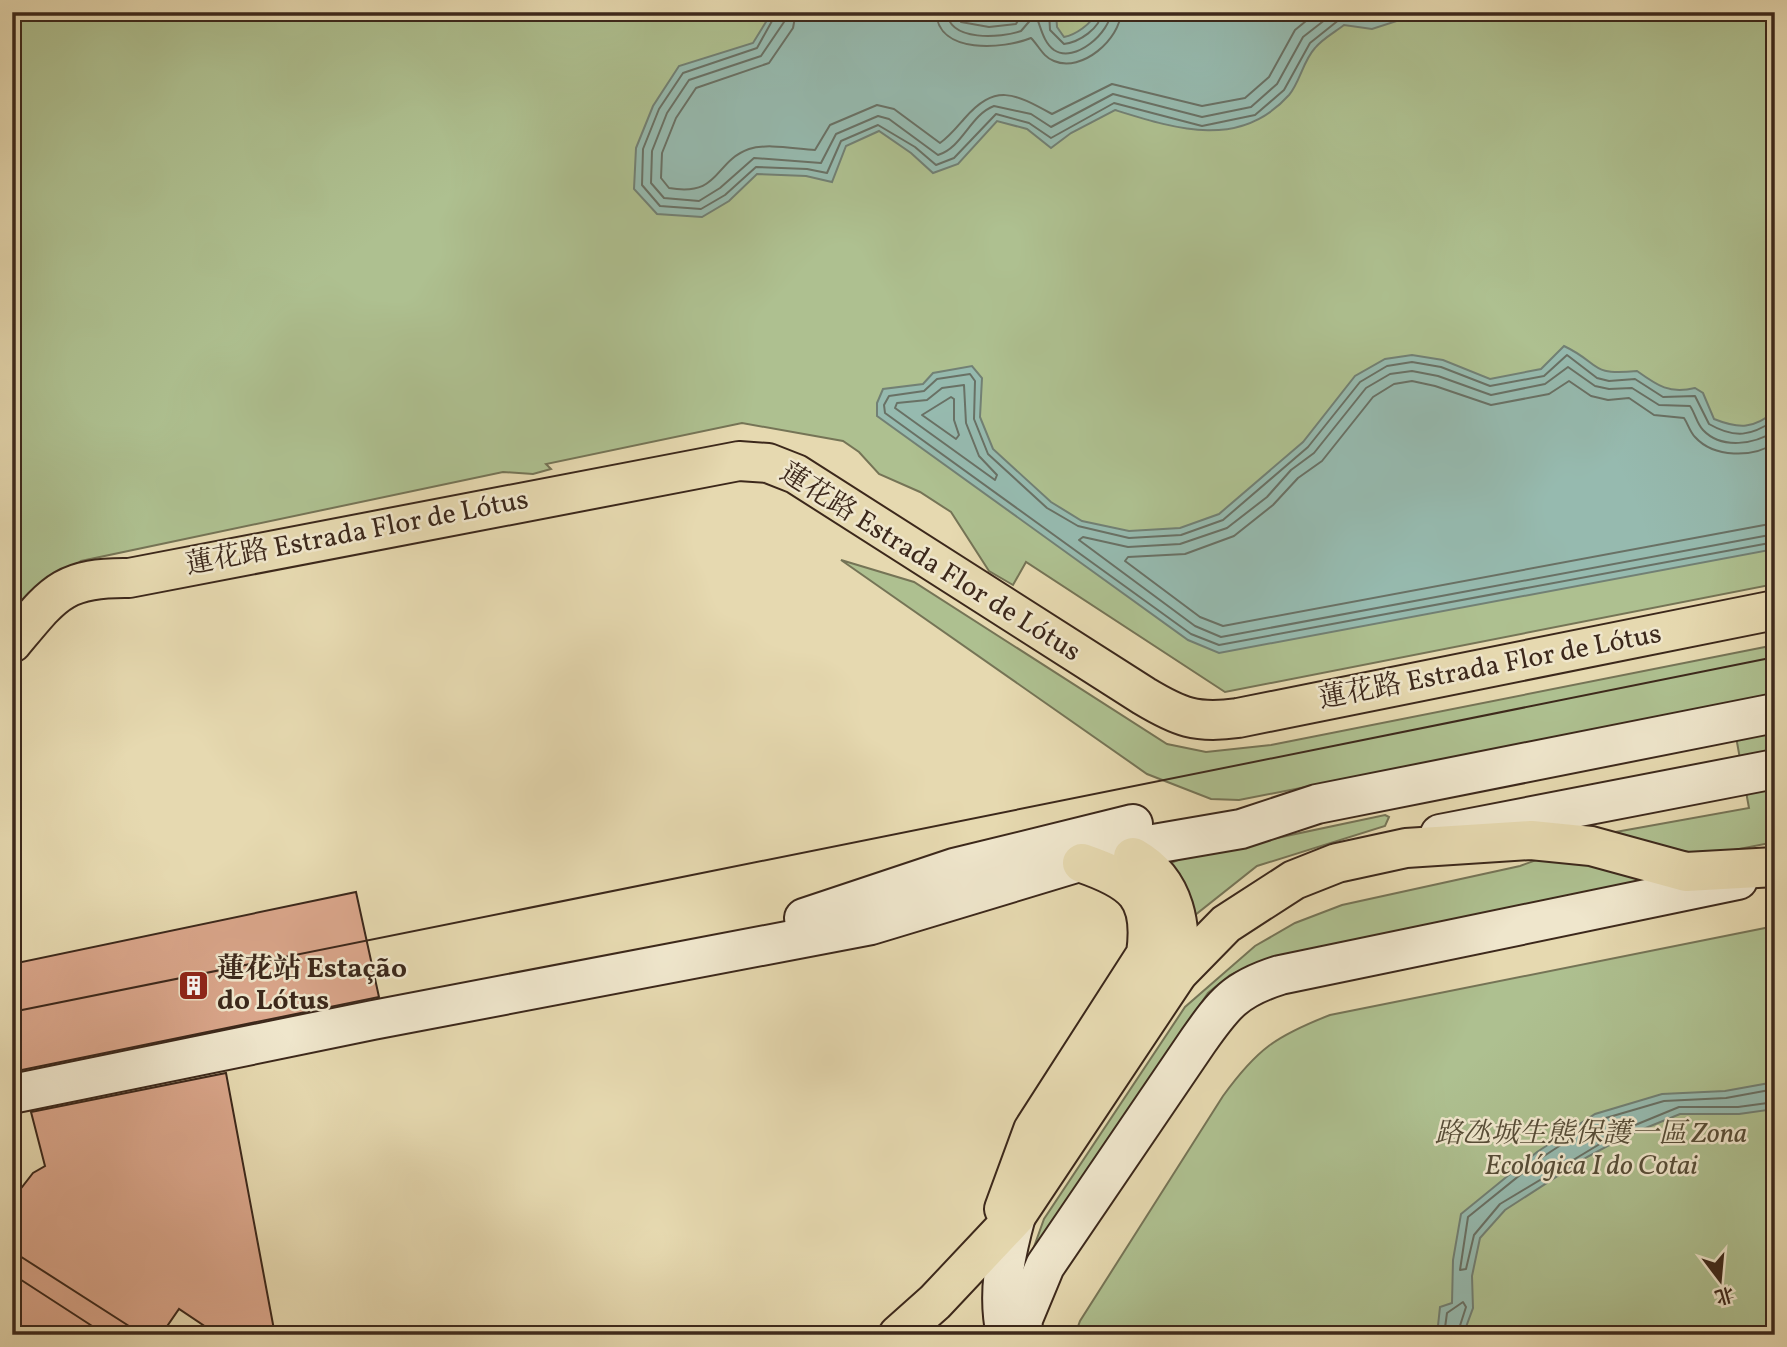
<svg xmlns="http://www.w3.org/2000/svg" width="1787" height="1347" viewBox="0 0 1787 1347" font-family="Vollkorn,'Noto Serif SC',serif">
<rect width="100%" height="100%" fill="#e6d9b0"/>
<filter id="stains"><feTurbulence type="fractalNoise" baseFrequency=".00286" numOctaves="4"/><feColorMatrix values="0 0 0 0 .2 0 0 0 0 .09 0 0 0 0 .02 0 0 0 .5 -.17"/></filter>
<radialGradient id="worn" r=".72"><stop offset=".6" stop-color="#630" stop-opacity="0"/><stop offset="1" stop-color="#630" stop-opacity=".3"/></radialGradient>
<g fill="#aec090" stroke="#757456" stroke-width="2">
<path d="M 12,12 L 1775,12 L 1775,584 L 1225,692 L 1026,562 L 1013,585 L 989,571 L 951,512 L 920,492 L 879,474 L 859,452 L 843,441 L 742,423 L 546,464 L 551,469 L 533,474 L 503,472 L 81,561 L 30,599 L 12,621 Z"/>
<path d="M 841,560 L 914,582 L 1167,744 L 1206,752 L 1271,745 L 1775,645 L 1775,842 L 1709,855 L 1634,886 L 1244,969 L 1230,975 L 1208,993 L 1030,1258 L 1044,1219 L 1185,1007 L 1255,946 L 1295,923 L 1342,905 L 1520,866 L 1610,833 L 1749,808 L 1730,704 L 1239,800 L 1211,799 L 1147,774 Z"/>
<path d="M 1385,815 L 1389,817 L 1385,826 L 1257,866 L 1190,919 L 1169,864 L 1182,858 Z"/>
<path d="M 1775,926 L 1775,1335 L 1075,1335 L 1080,1321 L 1223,1096 C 1257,1049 1276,1036 1330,1015 Z"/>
</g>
<g fill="#96baaf" stroke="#728074" stroke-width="2">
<path d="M 772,12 L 959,12 L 960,15 C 978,18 1005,26 1019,12 L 1056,12 L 1057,27 L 1064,37 C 1075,35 1092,24 1096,12 L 1406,12 L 1403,19 L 1372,29 L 1344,25 C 1335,32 1322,39 1315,48 C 1303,61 1300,82 1289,95 C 1240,150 1176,129 1115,110 L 1071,133 L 1051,148 L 1027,129 L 997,121 L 958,164 L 933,173 L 911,153 L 879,131 L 846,146 L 832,182 L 806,176 L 757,174 L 729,201 L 702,217 L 657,214 L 634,189 L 636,148 L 653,106 L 679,66 L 753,43 Z"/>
<path d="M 1564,346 C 1602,364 1588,376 1637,371 C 1658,386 1669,394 1695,388 L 1703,393 L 1714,419 C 1739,429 1754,429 1775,411 L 1775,549 L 1219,653 L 1188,640 L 877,416 L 877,403 L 883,389 L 923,384 L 933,373 L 972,366 L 982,378 L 980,417 L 993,449 L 1051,502 L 1082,521 L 1129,531 L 1180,528 L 1219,514 L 1303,442 L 1355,376 L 1385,359 L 1412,355 L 1443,360 L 1490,379 L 1541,369 Z"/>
<path d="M 1775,1082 L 1775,1109 L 1739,1114 L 1680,1114 L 1626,1136 L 1587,1157 L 1505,1210 L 1480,1238 L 1472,1276 L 1473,1308 L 1463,1335 L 1437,1335 L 1440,1307 L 1452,1303 L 1453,1260 L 1461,1214 L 1537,1152 L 1595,1114 L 1662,1094 L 1725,1091 Z"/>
</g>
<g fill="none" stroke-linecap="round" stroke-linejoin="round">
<g stroke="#697165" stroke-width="2">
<path d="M 777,12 L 757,48 L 683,73 L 659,109 L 643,149 L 642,185 L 660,206 L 701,209 L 725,195 L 756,167 L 807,169 L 827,173 L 841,141 L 878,125 L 915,147 L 936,165 L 954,158 L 996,114 L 1029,123 L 1051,138 L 1114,103 L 1202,126 L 1255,115 L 1284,90 L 1310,43 L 1340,19 L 1371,21 L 1398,12"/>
<path d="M 786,12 L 784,22 L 761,56 L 689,80 L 667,113 L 652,151 L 651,183 L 664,198 L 699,201 L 720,188 L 754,158 L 821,163 L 836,134 L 878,116 L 889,119 L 938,155 C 963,147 970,115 994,106 L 1031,114 L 1051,127 L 1113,94 L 1202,117 L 1251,107 L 1277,84 L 1303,37 L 1335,12"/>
<path d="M 796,12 L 793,28 L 769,63 L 696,88 L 676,118 L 662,153 L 661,178 L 669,188 C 721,197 713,162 749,149 C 767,143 796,149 815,150 L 830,125 L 877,105 L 894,109 L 940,143 C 949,137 957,127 964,119 C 995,83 1014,93 1052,114 L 1112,84 L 1202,106 L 1245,98 L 1269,77 L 1295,30 L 1317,12"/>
<path d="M 936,12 C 938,55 1004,49 1031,38 C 1039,46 1043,57 1054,61 C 1082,73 1120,39 1121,12"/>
<path d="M 947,12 C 949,42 1001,38 1021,31 L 1034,16 L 1032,12"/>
<path d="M 956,12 L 961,22 L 989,27 L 1016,24 L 1023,12"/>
<path d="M 1040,12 L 1036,16 C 1041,27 1043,42 1054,50 C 1075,64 1110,32 1111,12"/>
<path d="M 1049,12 L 1050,30 L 1064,44 C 1079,42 1100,29 1102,12"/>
<path d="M 964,385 L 966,423 L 979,456 L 997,475 L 995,480 L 895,408 L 897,403 L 927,400 L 942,388 Z"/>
<path d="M 951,397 L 954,399 L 954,420 L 959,435 L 956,439 L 922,415 Z"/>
<path d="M 1775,420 C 1751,436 1735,439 1709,424 L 1695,396 L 1663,397 L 1635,379 L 1609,381 L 1597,378 L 1567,355 L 1544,376 L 1490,386 L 1441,367 L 1412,362 L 1387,366 L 1360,382 L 1308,447 L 1223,520 L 1181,535 L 1129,538 L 1078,526 L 1047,508 L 988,454 L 974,419 L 975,381 L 970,374 L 937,379 L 924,391 L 889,396 L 884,405 L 885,413 L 1191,634 L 1219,645 L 1775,542"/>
<path d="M 1775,431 C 1755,444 1722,450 1703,430 C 1697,424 1695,413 1690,406 L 1659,405 L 1632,388 L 1609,389 L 1595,386 L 1568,367 L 1545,384 L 1491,395 L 1438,376 L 1412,371 L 1390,374 L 1366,388 L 1314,453 L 1291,470 L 1267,497 L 1227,528 L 1180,544 L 1128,547 L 1083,537 L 1079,540 L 1195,626 L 1221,637 L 1775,534"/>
<path d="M 1775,443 C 1753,458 1714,458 1695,437 C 1690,432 1688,424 1684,418 L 1654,415 L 1629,398 L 1608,400 L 1591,396 L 1569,381 L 1549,394 L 1491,405 L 1435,386 L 1412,381 L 1394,384 L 1373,397 L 1322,461 L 1298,478 L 1273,505 L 1234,536 L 1185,554 L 1128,557 L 1125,561 L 1200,617 L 1223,626 L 1775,523"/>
<path d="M 1775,1089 L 1726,1098 L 1664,1101 L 1599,1120 L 1541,1158 L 1468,1217 L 1460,1270 L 1466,1269 L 1474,1235 L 1500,1204 L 1623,1130 L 1679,1107 L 1738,1107 L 1775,1102"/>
<path d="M 1444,1335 L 1447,1313 L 1463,1302 L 1466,1307 L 1457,1335"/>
</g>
</g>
<g fill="#daa68b" stroke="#3c281b" stroke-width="2">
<path d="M 356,892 L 379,997 L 12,1072 L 12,964 Z"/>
<path d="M 226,1073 L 275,1335 L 218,1335 L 179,1309 L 161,1335 L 33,1335 L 12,1321 L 12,1200 L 33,1173 L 45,1166 L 31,1112 Z"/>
</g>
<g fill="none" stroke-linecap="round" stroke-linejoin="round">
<defs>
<g id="secondary">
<path d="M 1440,834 L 1775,769"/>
<path d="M 804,918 L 954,868 L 1133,824"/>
<path d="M 12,1094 L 373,1020 L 871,925 L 1119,850 L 1241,829 L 1317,804 L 1775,713"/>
<path d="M 1006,1335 C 997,1294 1005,1256 1016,1216"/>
<path d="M 1022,1335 L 1023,1319 L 1045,1266 L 1198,1041 C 1224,1004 1235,989 1280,975 L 1738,880"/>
</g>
<g id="primary">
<path d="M 12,643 C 53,594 62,577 129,578 L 739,461 L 768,463 L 796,474 L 1144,696 C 1179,717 1196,724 1238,718 L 1775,610"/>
<path d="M 1133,857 C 1177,882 1182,928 1178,973"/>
<path d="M 1004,1209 L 1033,1130 L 1146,954 C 1154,896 1134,881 1082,863"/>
<path d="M 898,1335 L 935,1302 L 1016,1216 L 1178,973 L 1226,924 L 1294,880 L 1337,863 L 1406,848 L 1531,840 L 1591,846 L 1686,872 L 1775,867"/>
</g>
</defs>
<use href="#secondary" stroke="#3c281b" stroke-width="42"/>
<use href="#primary" stroke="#3c281b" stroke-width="42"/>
<use href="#secondary" stroke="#efe6cc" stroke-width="38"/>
<use href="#primary" stroke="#e6d9b0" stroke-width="38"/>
<g stroke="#3c281b" stroke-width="2">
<path d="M 12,1012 L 1775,657"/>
<path d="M 12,1251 L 143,1335"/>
<path d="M 12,1274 L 106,1335"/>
</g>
</g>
<defs>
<symbol id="building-square" viewBox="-11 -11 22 22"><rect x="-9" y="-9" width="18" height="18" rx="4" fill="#8f2418" stroke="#efe6cc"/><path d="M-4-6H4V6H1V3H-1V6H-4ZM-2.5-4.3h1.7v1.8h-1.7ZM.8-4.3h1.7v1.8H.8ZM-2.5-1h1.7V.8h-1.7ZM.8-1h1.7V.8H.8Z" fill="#fff"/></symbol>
</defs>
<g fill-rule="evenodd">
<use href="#building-square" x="176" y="968" width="35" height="35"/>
</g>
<g text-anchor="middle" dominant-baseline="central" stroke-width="5" stroke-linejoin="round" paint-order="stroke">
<g font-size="28" fill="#3c281b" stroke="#efe6cc">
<text transform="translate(357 533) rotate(-11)">蓮花路 Estrada Flor de Lótus</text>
<text transform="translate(930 563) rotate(32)">蓮花路 Estrada Flor de Lótus</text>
<text transform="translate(1490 667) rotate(-11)">蓮花路 Estrada Flor de Lótus</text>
</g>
<g font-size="28" font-weight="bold" fill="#3c281b" stroke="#efe6cc" text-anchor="start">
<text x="217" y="969">蓮花站 Estação<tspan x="217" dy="32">do Lótus</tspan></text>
</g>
<g font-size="28" font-style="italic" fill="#584e38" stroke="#efe6cc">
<text x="1591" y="1134">路氹城生態保護一區 Zona<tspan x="1591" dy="32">Ecológica I do Cotai</tspan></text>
</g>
</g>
<rect width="1787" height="1347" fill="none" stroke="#e6d9b0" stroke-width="42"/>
<rect x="14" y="14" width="1759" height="1319" fill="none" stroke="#3c281b" stroke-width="3.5"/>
<rect x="21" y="21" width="1745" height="1305" fill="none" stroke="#3c281b" stroke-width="2"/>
<g transform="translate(1720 1280) rotate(164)" stroke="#efe6cc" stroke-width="5" paint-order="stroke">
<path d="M0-5L12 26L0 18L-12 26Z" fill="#3c281b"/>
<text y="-10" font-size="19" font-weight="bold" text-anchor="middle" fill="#3c281b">北</text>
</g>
<rect width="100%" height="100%" filter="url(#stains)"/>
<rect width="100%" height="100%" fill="url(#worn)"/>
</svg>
